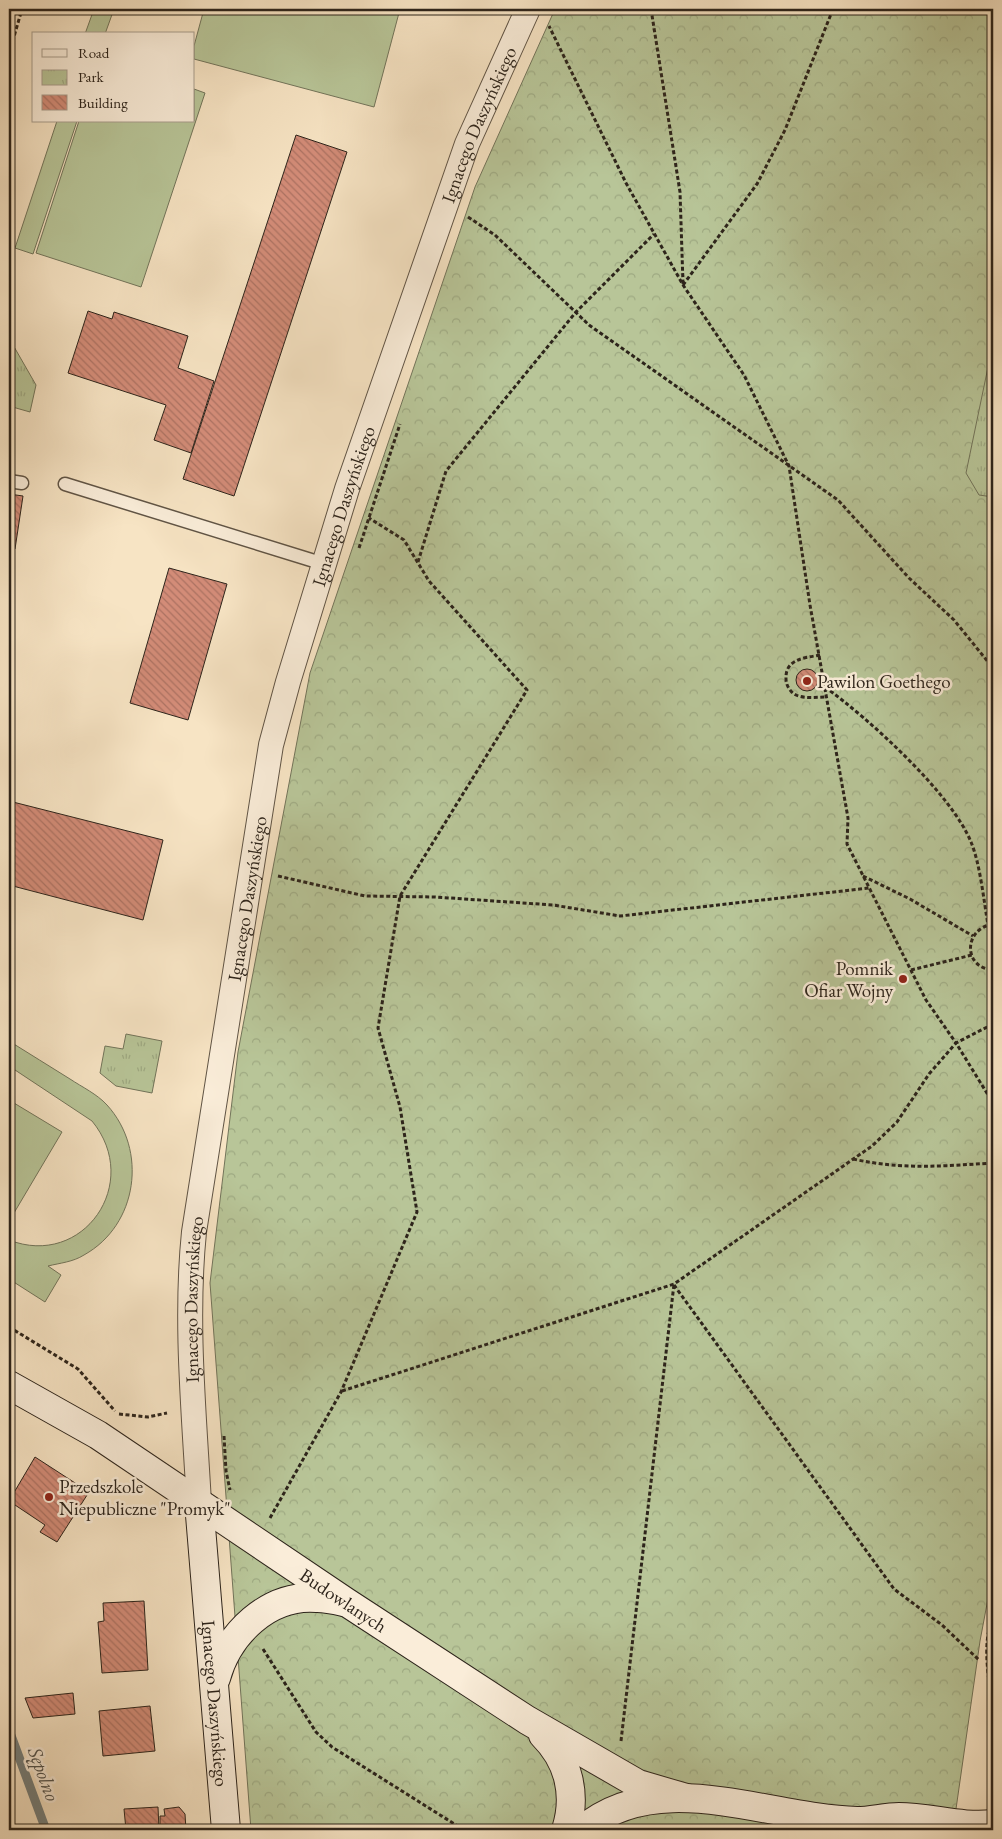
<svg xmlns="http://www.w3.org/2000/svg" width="1002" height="1839" viewBox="0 0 1002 1839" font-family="'EB Garamond',serif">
<defs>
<pattern id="forest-crowns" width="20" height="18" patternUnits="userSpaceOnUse" patternTransform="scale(1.25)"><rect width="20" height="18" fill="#b8c598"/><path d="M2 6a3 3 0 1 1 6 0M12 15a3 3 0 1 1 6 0" fill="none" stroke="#9ea982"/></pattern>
<pattern id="park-tufts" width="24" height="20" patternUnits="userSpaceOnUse" patternTransform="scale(1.25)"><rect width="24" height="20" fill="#b8c598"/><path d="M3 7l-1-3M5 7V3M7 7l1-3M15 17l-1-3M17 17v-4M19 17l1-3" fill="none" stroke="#9ea982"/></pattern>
<pattern id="building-back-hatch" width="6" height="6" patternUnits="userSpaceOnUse" patternTransform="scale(1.25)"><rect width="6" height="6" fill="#d38c78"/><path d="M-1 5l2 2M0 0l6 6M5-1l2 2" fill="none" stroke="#ac7262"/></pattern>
</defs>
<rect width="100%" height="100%" fill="#f7e4c4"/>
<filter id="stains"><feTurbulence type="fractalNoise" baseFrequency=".004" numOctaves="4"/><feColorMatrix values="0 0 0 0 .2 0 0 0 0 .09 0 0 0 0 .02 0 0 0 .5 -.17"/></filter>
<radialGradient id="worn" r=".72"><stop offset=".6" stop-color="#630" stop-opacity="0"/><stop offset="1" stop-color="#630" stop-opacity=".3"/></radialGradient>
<g fill="#b8c598" stroke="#72745a">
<path d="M 94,9 L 114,9 L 105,34 L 85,34 Z"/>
<path d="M 204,9 L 400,9 L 374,107 L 194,59 L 194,46 Z"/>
<path d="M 194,89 L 205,93 L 141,287 L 36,253 L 79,121 L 194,121 Z"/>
<path d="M 57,121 L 77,121 L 33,254 L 15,248 Z"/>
<path d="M 9,1041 C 29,1054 50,1066 70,1079 C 82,1087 97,1094 107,1105 C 148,1150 138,1225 84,1255 C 73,1262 60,1263 48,1266 L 61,1275 L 45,1302 L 9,1279 L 9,1240 C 83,1269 143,1183 92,1121 L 9,1066 Z"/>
<path d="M 9,1100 L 62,1132 L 11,1218 L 9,1217 Z"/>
</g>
<path fill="url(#forest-crowns)" stroke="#72745a" d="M 555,9 L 993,9 L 993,1572 L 980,1641 L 953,1830 L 251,1830 L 210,1283 L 238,1052 L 310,673 L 475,187 Z"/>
<g fill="url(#park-tufts)" stroke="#72745a">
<path d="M 9,338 L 36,385 L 30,412 L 9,406 Z"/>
<path d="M 993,343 L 993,497 L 979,495 L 966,473 Z"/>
<path d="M 126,1034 L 162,1041 L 152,1093 L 116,1086 L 100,1073 L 105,1046 L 123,1049 Z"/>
</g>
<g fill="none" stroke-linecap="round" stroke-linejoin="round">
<path stroke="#747f7d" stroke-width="9" d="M 9,1730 L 46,1830"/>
</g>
<g fill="url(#building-back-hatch)" stroke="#2d241b">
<path d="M 296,135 L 347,152 L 234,496 L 183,479 Z"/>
<path d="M 88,311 L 112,319 L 114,312 L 188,336 L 178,368 L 214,381 L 191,453 L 154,440 L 166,405 L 68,373 Z"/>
<path d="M 9,494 L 23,496 L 15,549 L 9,548 Z"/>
<path d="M 169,568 L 227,584 L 188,720 L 130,703 Z"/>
<circle cx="807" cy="680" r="11"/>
<path d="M 9,801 L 163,840 L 143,920 L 9,885 Z"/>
<path d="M 35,1457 L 89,1492 L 57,1542 L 40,1532 L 45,1525 L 9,1501 Z"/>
<path d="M 144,1601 L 148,1670 L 102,1673 L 98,1622 L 104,1621 L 103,1603 Z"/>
<path d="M 73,1693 L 75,1714 L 33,1718 L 25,1698 Z"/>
<path d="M 150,1706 L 155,1751 L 103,1756 L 99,1711 Z"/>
<path d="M 158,1807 L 159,1830 L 126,1830 L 124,1809 Z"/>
<path d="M 179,1807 L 185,1814 L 186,1830 L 160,1830 L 160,1816 L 165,1816 L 164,1809 Z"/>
</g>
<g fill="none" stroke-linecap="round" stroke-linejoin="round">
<defs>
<g id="lane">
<path d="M 9,481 L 22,483"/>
<path d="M 65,484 L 324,564"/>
</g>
<g id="street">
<path id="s1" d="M 199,1503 C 194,1413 185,1321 194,1232 L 271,745 L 288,682 L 347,489 L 467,144 L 528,9"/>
</g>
<g id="secondary">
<path id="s2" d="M 9,1385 L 98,1435 L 346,1602 L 527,1720 L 638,1784 L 686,1798"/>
<path id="s3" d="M 199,1503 L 226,1830"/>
<path d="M 216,1678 C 228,1634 268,1594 317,1598 C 326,1598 335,1600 344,1602"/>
<path d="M 543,1735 C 569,1761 577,1795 566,1830"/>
<path d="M 582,1830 C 659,1765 768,1819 857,1821 C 871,1821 885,1817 899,1817 C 930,1817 962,1828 993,1824"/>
</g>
</defs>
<use href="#lane" stroke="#605445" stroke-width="15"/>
<use href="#street" stroke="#605445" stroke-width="26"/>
<use href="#secondary" stroke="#2d241b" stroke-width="30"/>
<g stroke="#2d241b" stroke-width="3" stroke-dasharray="4 2.5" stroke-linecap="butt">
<path d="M 651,9 L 680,192 L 683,284"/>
<path d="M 9,54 L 22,9"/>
<path d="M 468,217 L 495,235 L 589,325 L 838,500 L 909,578 L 954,620 L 993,668"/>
<path d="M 683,285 L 757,184 L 785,130 L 833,9"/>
<path d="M 359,548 L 400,424"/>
<path d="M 418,562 L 446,471 L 576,312 L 654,234"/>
<path d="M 820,655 C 804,658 785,659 786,679 C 786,685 790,692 796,695 C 804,699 818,697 827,697"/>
<path d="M 825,687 C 869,719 951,793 971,842 C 980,863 984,902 988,925"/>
<path d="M 278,876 L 365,896 L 435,897 L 553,905 L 620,916 L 869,888"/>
<path d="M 863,876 L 910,899 L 973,936"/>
<path d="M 993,924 C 963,929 963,968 993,970"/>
<path d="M 911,970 L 972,955"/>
<path d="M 993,1024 L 956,1043 L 993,1103"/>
<path d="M 853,1159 C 903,1170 943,1166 993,1163"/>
<path d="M 674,1285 L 894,1589 L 942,1625 L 979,1660"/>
<path d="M 9,1327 L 78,1369 L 115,1411"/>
<path d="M 342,1391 L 674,1284 L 872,1146 L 897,1122 L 929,1074 L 956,1043 L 926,1000 L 847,844 L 848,818 L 810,605 L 789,466 L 744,375 L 683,285 L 626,183 L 549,26"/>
<path d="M 119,1414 L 148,1417 L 167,1413"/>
<path d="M 224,1436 L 226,1471 L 230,1490"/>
<path d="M 270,1518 L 341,1392 L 417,1212 L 400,1107 L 378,1028 L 400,896 L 527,690 L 429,581 L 404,540 L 369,518"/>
<path d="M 993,1618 C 980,1646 991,1686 993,1716"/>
<path d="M 263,1649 L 316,1732 L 332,1747 L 456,1825 L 451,1830"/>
<path d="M 621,1741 L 674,1284"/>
</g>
<use href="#lane" stroke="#faedd9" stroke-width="12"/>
<use href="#street" stroke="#faedd9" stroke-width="24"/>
<use href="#secondary" stroke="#faedd9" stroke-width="28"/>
</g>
<g fill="#8f2418" stroke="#faedd9" stroke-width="2">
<circle cx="807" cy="681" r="5"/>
<circle cx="903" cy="979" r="5"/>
<circle cx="49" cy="1497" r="5"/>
</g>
<g text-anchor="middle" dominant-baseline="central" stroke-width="5" stroke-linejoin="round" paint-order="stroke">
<g font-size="19" fill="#2d241b" stroke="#faedd9">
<text stroke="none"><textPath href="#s1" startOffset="1419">Ignacego Daszyńskiego</textPath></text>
<text stroke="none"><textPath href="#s1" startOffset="1014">Ignacego Daszyńskiego</textPath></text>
<text stroke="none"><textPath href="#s1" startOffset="609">Ignacego Daszyńskiego</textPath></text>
<text stroke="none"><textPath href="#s1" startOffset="204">Ignacego Daszyńskiego</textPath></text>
<text stroke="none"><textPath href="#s2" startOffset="398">Budowlanych</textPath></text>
<text stroke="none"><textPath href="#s3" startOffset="201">Ignacego Daszyńskiego</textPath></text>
</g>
<g font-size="19" fill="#2d241b" stroke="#faedd9" text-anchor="start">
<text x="817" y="681">Pawilon Goethego</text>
<text x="893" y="968" text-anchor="end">Pomnik<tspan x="893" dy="22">Ofiar Wojny</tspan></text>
<text x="59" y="1486">Przedszkole<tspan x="59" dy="22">Niepubliczne "Promyk"</tspan></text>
</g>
<g font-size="20" font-style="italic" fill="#50514c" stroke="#faedd9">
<text transform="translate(44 1774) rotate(70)">Sępolno</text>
</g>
</g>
<rect width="1002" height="1839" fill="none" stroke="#f7e4c4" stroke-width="30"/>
<rect x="10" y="10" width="982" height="1819" fill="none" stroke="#2d241b" stroke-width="2.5"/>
<rect x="15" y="15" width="972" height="1809" fill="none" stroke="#2d241b"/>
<rect x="32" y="32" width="162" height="90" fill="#faedd9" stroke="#a89d8d"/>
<rect x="42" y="49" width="25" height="8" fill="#faedd9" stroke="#a89d8d"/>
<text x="78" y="58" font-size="15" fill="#2d241b">Road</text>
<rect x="42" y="70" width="25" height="15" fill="url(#park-tufts)" stroke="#a89d8d"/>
<text x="78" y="82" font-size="15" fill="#2d241b">Park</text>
<rect x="42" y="95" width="25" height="15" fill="url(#building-back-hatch)" stroke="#a89d8d"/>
<text x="78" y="108" font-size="15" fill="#2d241b">Building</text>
<rect width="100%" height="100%" filter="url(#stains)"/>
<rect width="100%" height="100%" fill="url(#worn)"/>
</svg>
